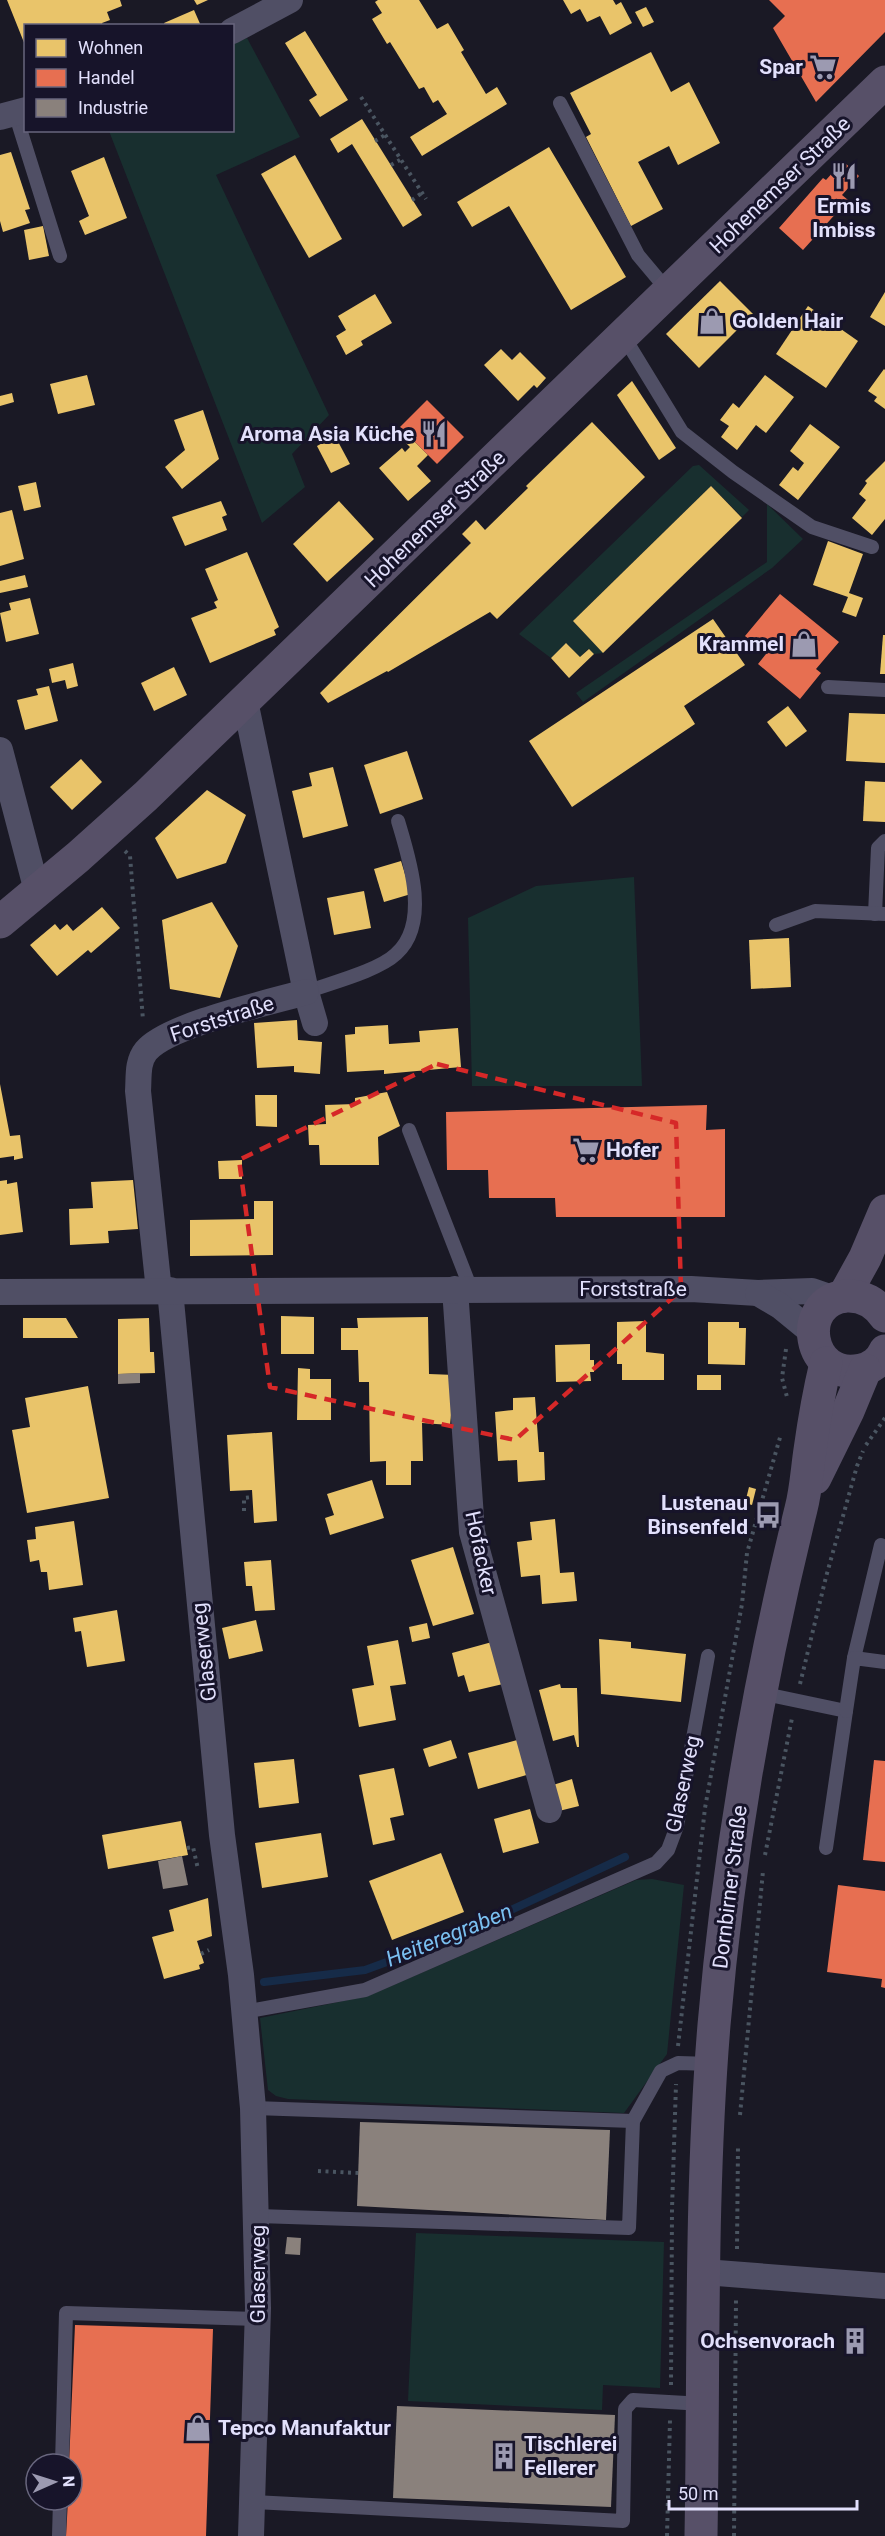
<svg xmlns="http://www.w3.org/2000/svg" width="885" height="2536" viewBox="0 0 885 2536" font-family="Roboto,sans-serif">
<rect width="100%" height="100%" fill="#1a1925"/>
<g fill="#182f2f">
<path d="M 247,38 L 300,137 L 216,175 L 329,415 L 292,454 L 305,487 L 262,523 L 109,131 L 232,130 L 233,44 Z"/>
<path d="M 699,465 L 749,510 L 742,517 L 711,486 L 573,621 L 603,653 L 594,654 L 588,649 L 580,657 L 566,643 L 551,658 L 519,634 L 693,466 Z"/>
<path d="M 767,504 L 803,539 L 772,568 L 583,702 L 576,693 L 767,562 Z"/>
<path d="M 634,877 L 642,1086 L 472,1086 L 468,918 L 536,886 Z"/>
<path d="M 652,1879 L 684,1885 L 667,2054 L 624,2113 L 288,2099 L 276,2096 L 268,2090 L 260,2018 L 368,1996 L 636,1880 Z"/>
<path d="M 416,2233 L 664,2242 L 660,2388 L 603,2385 L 602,2410 L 408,2401 Z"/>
</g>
<g fill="#e9c46a">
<path d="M 7,0 L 120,0 L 122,6 L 107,12 L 110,20 L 102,23 L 103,26 L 26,26 L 25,45 Z"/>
<path d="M 194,0 L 208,0 L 197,5 Z"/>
<path d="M 378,0 L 419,0 L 437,29 L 448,23 L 464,50 L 461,52 L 486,94 L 497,87 L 507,104 L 422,156 L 410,137 L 447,114 L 438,100 L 433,103 L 424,87 L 419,89 L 390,42 L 387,44 L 372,19 L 382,13 L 375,2 Z"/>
<path d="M 563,0 L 613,0 L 616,5 L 621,2 L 632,23 L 610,35 L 600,16 L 587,22 L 580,9 L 571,14 Z"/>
<path d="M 646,7 L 654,22 L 643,27 L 635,12 Z"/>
<path d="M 194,10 L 201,26 L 165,26 L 164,23 Z"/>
<path d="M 305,31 L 348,100 L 320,117 L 309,100 L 317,95 L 285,43 Z"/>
<path d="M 651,52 L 671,92 L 689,82 L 720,143 L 678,165 L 669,146 L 638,162 L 663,209 L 631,226 L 586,137 L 591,134 L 570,93 Z"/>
<path d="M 362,119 L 422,215 L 403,227 L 352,144 L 338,153 L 330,139 Z"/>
<path d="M 549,147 L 626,277 L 571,310 L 509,206 L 472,227 L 457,202 Z"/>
<path d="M 11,152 L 30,209 L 25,210 L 30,223 L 3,232 L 0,221 L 0,155 Z"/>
<path d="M 295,155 L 342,239 L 309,258 L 261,174 Z"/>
<path d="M 104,157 L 127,218 L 85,235 L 79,221 L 89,216 L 71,171 Z"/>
<path d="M 43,226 L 49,256 L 29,260 L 24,230 Z"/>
<path d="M 720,281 L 753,314 L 699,368 L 666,334 Z"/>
<path d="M 885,292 L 885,326 L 870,317 Z"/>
<path d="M 375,294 L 392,323 L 361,341 L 363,345 L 346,355 L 336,336 L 346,330 L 338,316 Z"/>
<path d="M 808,306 L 858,341 L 826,388 L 776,354 Z"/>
<path d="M 501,349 L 512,360 L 520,352 L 546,378 L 537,388 L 534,385 L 518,401 L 484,365 Z"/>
<path d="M 884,369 L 885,370 L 885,409 L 874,401 L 877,397 L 868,391 Z"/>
<path d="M 87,375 L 95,405 L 58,414 L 50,384 Z"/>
<path d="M 765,375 L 794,397 L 766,433 L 756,425 L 737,450 L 721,437 L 729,426 L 720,420 L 733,403 L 739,408 Z"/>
<path d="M 632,381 L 676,448 L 659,460 L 617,395 Z"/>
<path d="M 12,393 L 14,402 L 0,406 L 0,396 Z"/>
<path d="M 203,410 L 219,459 L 182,489 L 165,467 L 185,450 L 174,420 Z"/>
<path d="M 592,422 L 645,477 L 497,619 L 490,612 L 388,672 L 387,671 L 328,703 L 320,693 L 471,543 L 462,534 L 476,520 L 485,530 L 528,488 L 526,486 Z"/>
<path d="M 810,424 L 840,447 L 798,500 L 779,485 L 793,467 L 798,471 L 804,463 L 790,451 Z"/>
<path d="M 404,431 L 428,455 L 417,466 L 431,481 L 408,501 L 379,468 L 402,448 L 405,452 L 410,447 L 399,436 Z"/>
<path d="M 335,436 L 350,464 L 331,473 L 317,446 Z"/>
<path d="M 885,461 L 885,519 L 872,535 L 852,518 L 866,500 L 859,494 L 867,483 L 865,481 Z"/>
<path d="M 36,482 L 41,507 L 24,511 L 18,486 Z"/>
<path d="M 711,486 L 742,518 L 603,653 L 573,621 Z"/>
<path d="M 221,501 L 227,515 L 222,517 L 227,530 L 185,546 L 172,517 Z"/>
<path d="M 339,501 L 374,539 L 327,582 L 293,544 Z"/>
<path d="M 12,510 L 24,559 L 0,566 L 0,513 Z"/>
<path d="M 828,541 L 863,554 L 849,593 L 863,598 L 856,617 L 842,612 L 848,597 L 813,585 Z"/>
<path d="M 247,552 L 279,627 L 274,630 L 276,635 L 210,663 L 191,618 L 217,608 L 214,602 L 218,600 L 205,569 Z"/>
<path d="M 25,575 L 28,587 L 0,593 L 0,581 Z"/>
<path d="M 30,598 L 39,634 L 6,642 L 0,613 L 11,610 L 9,603 Z"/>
<path d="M 713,619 L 745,665 L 684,706 L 695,724 L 572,807 L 529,741 Z"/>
<path d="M 883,635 L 885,635 L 885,674 L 880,674 Z"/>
<path d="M 566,643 L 580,657 L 589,649 L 594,654 L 569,678 L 551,658 Z"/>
<path d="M 73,663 L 78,686 L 67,689 L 65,680 L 52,683 L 49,669 Z"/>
<path d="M 174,667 L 187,695 L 154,711 L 141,683 Z"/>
<path d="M 49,686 L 58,721 L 25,730 L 17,700 L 38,695 L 36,689 Z"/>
<path d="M 788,706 L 807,731 L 786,747 L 767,722 Z"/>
<path d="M 849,713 L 885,714 L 885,763 L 846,761 Z"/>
<path d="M 407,751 L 423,799 L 380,814 L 364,765 Z"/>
<path d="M 81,759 L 102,782 L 72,810 L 50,787 Z"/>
<path d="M 333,767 L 348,826 L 303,838 L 292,791 L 312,786 L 309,773 Z"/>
<path d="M 865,781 L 885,782 L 885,822 L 863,821 Z"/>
<path d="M 207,790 L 246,815 L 226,863 L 177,879 L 155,838 Z"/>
<path d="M 401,861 L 411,894 L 384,902 L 374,869 Z"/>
<path d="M 364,891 L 371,928 L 334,935 L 327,898 Z"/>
<path d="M 212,902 L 238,946 L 220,998 L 170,989 L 162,920 Z"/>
<path d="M 102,907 L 120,928 L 91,953 L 88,950 L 57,976 L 30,945 L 55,924 L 60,930 L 67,924 L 73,931 Z"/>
<path d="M 789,938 L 791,987 L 751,989 L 749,940 Z"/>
<path d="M 297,1020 L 298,1040 L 322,1042 L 320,1074 L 294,1072 L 294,1066 L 257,1068 L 254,1023 Z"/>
<path d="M 388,1025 L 389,1044 L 420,1042 L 419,1031 L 458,1028 L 461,1067 L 384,1074 L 384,1070 L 347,1072 L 345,1035 L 355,1034 L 355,1027 Z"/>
<path d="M 0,1084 L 10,1136 L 20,1135 L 23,1158 L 14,1160 L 14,1156 L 0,1158 Z"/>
<path d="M 387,1092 L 400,1126 L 378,1137 L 379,1165 L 320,1165 L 319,1145 L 309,1145 L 308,1125 L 326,1124 L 325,1105 L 355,1104 L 355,1098 Z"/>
<path d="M 255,1095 L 277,1095 L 277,1127 L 256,1126 Z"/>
<path d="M 242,1160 L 242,1179 L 219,1179 L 218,1161 Z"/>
<path d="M 7,1180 L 7,1184 L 17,1182 L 23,1232 L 0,1235 L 0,1181 Z"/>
<path d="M 133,1180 L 138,1229 L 108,1231 L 109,1243 L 70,1245 L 69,1209 L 93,1208 L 91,1182 Z"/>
<path d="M 254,1201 L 273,1201 L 273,1255 L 190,1256 L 190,1220 L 254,1219 Z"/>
<path d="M 281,1316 L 314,1317 L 314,1354 L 281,1354 Z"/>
<path d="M 428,1317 L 429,1374 L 455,1375 L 450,1425 L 422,1423 L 423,1461 L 411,1461 L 411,1485 L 386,1485 L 386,1461 L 370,1462 L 369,1382 L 359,1382 L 358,1350 L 341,1350 L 341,1328 L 358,1328 L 357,1318 Z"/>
<path d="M 23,1318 L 66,1318 L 78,1338 L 23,1338 Z"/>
<path d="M 149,1318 L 150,1352 L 154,1352 L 155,1373 L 118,1374 L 118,1319 Z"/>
<path d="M 646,1321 L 646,1352 L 664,1354 L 664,1380 L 622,1380 L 622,1364 L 617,1364 L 617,1322 Z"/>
<path d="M 708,1322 L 739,1322 L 739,1328 L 746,1328 L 745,1365 L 708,1364 Z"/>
<path d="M 590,1344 L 590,1360 L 594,1360 L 594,1372 L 590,1372 L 591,1381 L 556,1382 L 555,1345 Z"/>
<path d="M 298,1368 L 310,1369 L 310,1379 L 331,1379 L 331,1420 L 297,1420 Z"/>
<rect x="697" y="1375" width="24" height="15"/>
<path d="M 88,1386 L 109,1498 L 27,1513 L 12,1430 L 30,1427 L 25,1398 Z"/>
<path d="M 535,1397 L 539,1452 L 544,1452 L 545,1480 L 518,1482 L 517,1460 L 498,1461 L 495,1412 L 513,1410 L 513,1398 Z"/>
<path d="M 272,1432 L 277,1521 L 254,1523 L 252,1490 L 230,1491 L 227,1435 Z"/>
<path d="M 372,1480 L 384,1518 L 330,1535 L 325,1518 L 334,1515 L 327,1494 Z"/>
<path d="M 749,1487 L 756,1489 L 752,1505 L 745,1503 Z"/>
<path d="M 555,1519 L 560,1573 L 574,1572 L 577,1601 L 542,1604 L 540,1575 L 521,1577 L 517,1542 L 532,1540 L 530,1522 Z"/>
<path d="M 74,1521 L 83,1585 L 49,1590 L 47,1572 L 41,1572 L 39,1560 L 30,1562 L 27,1540 L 36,1539 L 35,1527 Z"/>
<path d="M 453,1547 L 474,1614 L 433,1626 L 411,1560 Z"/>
<path d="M 271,1560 L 275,1610 L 255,1611 L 252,1586 L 246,1586 L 244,1562 Z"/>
<path d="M 117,1610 L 125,1661 L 87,1667 L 81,1631 L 75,1632 L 73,1618 Z"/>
<path d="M 256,1620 L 263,1651 L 229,1659 L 222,1628 Z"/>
<path d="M 427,1623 L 430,1638 L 412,1642 L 409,1627 Z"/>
<path d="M 599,1639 L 631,1642 L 631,1648 L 686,1654 L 681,1702 L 601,1694 Z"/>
<path d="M 398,1640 L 406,1684 L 390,1686 L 396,1720 L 359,1727 L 352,1689 L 374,1685 L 367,1646 Z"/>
<path d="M 492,1642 L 503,1684 L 469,1692 L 464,1675 L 458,1677 L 452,1653 Z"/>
<path d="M 560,1684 L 561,1688 L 577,1688 L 579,1747 L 577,1747 L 574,1735 L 553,1741 L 539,1690 Z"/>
<path d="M 521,1739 L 530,1774 L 478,1789 L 468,1753 Z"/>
<path d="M 451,1740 L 457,1758 L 429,1767 L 423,1749 Z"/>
<path d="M 294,1759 L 299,1803 L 259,1808 L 254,1763 Z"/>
<path d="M 394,1768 L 404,1815 L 390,1818 L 395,1840 L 373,1845 L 359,1775 Z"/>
<path d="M 572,1779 L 579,1806 L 559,1811 L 553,1785 Z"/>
<path d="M 530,1809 L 539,1843 L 503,1853 L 494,1819 Z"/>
<path d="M 181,1821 L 188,1855 L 108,1869 L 102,1835 Z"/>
<path d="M 321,1833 L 328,1877 L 262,1888 L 255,1843 Z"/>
<path d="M 441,1853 L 464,1912 L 392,1940 L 369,1881 Z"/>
<path d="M 208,1898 L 212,1936 L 197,1941 L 204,1963 L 199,1965 L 200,1969 L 164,1979 L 152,1937 L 174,1931 L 169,1910 Z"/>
</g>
<g fill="#e76f51">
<path d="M 769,0 L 885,0 L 885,32 L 816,102 L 773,28 L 785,16 Z"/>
<path d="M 843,161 L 859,176 L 842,195 L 848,200 L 803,250 L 779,228 L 823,178 L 826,180 Z"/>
<path d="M 427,400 L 464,437 L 437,464 L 400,427 Z"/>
<path d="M 780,594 L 839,642 L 816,669 L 821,673 L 800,699 L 758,664 L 766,654 L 745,636 Z"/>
<path d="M 707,1105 L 706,1130 L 725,1129 L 725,1217 L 556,1217 L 555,1198 L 489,1198 L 488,1170 L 447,1170 L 446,1112 Z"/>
<path d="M 874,1760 L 885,1761 L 885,1862 L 863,1860 Z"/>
<path d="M 838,1885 L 885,1891 L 885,1988 L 881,1987 L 882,1979 L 827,1972 Z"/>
<path d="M 75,2325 L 213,2329 L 206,2536 L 66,2536 L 68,2500 L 72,2500 L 72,2464 L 69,2464 Z"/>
</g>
<g fill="#8a817c">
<path d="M 140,1373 L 140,1383 L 118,1384 L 118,1374 Z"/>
<path d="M 182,1856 L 188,1885 L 163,1889 L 158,1861 Z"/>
<path d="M 360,2122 L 610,2130 L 606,2220 L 357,2206 Z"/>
<path d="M 287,2237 L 301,2238 L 300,2255 L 285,2254 Z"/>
<path d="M 848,2326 L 865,2327 L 862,2356 L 845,2354 Z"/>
<path d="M 397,2406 L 615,2415 L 611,2507 L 393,2498 Z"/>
</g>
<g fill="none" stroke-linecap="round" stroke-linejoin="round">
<path stroke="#162b48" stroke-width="8" d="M 264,1982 L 365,1970 L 414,1952 L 496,1917 L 625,1857"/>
<g stroke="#4a5561" stroke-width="4" stroke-dasharray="3 4.5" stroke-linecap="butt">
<path d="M 361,97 L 426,199"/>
<path d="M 375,141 L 385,135"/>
<path d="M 391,165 L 400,160"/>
<path d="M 412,200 L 422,193"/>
<path d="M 125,851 L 130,856 L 143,1020"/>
<path d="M 786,1349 L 782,1378 L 787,1397"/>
<path d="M 866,1445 L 885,1418"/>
<path d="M 244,1511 L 244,1498 L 252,1497"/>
<path d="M 800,1684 L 826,1577 L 857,1466 L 863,1451"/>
<path d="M 187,1848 L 193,1847 L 198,1869"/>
<path d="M 765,1855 L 792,1718"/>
<path d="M 201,1954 L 209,1950"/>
<path d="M 678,2046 L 705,1808 L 742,1604 L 747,1553 L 781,1434"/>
<path d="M 740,2115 L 763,1871"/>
<path d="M 318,2171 L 358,2173"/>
<path d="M 737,2249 L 738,2146"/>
<path d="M 671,2385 L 672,2209 L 676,2084"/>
<path d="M 667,2536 L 670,2420"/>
<path d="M 734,2536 L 736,2299"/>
</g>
<g stroke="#504f65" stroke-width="14">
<path d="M 560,103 L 638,255 L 669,292"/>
<path d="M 15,113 L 60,256"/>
<path d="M 624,337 L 682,432 L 733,472 L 812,527 L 872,547"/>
<path d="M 828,687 L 885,690"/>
<path d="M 875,914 L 878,848 L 885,841"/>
<path d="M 776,925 L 815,911 L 885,914"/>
<path d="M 306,992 C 330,983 378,971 396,954 C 431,923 409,858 398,821"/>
<path d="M 409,1130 L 471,1289"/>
<path d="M 854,1658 L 881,1545"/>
<path d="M 760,1693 L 846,1711 L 826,1848"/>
<path d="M 846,1711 L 854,1658 L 885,1662"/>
<path d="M 244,2012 L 365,1990 L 656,1863 L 668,1850 L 677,1826 L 708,1656"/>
<path d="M 253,2108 L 633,2121"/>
<path d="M 258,2216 L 629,2228 L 633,2121 L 661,2071 L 678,2063 L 712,2064"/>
<path d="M 62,2464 L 66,2313 L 258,2319"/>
<path d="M 253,2502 L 623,2521 L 625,2409 L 633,2400 L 704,2404"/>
<path d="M 59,2536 L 60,2500"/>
</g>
<g stroke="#504f65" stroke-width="26">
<path d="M 232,31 L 290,0"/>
<path d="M 0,117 L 26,110"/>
<path d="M 245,701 L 306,992 L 315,1023"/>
<path d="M 0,750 L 37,891"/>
<path d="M 455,1289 L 472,1532 L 549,1810"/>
<path d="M 170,1290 L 222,1835 L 241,1975 L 253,2108 L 258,2308 L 251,2536"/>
<path d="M 159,1291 L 138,1091 C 139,1077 137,1062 146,1051 C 167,1025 271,1002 306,992"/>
<path d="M 0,1292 L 691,1289 L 758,1293 L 812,1291 L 835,1299"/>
<path d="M 758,1293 L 780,1306 L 813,1333"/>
<path d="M 704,2272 L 885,2286"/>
</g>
<g stroke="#575068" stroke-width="33">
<path d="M 0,922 L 78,857 L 146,796 L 885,82"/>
<path d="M 844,1296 L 865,1258 L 885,1211"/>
<path d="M 885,1316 C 876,1303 863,1295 846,1296 C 795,1301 807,1382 861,1370 C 871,1368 881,1361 885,1351"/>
<path d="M 815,1478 L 848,1411 L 865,1370"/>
<path d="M 701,2536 C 704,2366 700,2194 714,2025 C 729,1850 759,1679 801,1509 C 806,1490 807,1470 810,1450 C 814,1421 819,1392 826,1363"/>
</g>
</g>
<path fill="none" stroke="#d62828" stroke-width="4.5" stroke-dasharray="12 8" stroke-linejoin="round" d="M 437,1064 L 676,1123 L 681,1290 L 515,1440 L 270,1387 L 239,1160 Z"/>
<defs>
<symbol id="supermarket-bare" viewBox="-9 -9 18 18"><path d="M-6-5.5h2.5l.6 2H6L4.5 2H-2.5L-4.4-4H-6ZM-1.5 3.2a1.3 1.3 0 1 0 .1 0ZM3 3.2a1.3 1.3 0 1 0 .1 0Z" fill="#9c9ab1" stroke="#17142a" stroke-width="2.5" paint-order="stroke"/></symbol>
<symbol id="restaurant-bare" viewBox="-9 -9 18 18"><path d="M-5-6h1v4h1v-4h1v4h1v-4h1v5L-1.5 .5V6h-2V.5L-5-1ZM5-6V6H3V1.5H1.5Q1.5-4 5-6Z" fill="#9c9ab1" stroke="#17142a" stroke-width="2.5" paint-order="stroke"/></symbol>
<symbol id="shop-bare" viewBox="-9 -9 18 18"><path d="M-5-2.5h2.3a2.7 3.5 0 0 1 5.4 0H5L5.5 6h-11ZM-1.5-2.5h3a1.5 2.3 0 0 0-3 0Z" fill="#9c9ab1" stroke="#17142a" stroke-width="2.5" paint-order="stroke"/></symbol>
<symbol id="bus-bare" viewBox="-9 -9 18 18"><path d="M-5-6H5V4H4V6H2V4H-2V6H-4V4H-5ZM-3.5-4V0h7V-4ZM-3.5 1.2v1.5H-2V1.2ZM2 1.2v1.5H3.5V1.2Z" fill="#9c9ab1" stroke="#17142a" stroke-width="2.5" paint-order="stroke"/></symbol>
<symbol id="building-bare" viewBox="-9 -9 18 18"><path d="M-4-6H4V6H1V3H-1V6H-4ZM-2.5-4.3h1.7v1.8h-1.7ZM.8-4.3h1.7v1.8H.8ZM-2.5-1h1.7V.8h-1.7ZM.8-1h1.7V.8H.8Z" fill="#9c9ab1" stroke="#17142a" stroke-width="2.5" paint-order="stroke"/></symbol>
</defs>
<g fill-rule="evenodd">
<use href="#supermarket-bare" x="804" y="48" width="38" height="38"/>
<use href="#restaurant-bare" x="825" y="157" width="38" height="38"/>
<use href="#shop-bare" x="693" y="302" width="38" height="38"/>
<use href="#restaurant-bare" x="415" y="415" width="38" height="38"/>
<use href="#shop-bare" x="785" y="625" width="38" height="38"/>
<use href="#supermarket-bare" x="567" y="1131" width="38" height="38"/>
<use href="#bus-bare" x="749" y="1496" width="38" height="38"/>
<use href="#building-bare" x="836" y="2322" width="38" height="38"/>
<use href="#shop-bare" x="179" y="2409" width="38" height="38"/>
<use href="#building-bare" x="485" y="2437" width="38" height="38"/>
</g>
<g text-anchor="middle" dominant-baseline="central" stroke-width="6" stroke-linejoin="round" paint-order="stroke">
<g font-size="21" font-weight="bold" fill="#e2e0fc" stroke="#17142a" text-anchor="end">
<text x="803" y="67">Spar</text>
<text x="844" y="206" text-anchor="middle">Ermis<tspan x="844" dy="24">Imbiss</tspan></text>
<text x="732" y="321" text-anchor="start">Golden Hair</text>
<text x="414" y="434">Aroma Asia Küche</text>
<text x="784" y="644">Krammel</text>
<text x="606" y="1150" text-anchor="start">Hofer</text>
<text x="748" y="1503">Lustenau<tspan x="748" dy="24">Binsenfeld</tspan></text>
<text x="835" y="2341">Ochsenvorach</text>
<text x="218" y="2428" text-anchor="start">Tepco Manufaktur</text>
<text x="524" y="2444" text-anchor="start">Tischlerei<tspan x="524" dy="24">Fellerer</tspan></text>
</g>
<g font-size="21" fill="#e2e0fc" stroke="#17142a">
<text transform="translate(780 185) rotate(-44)">Hohenemser Straße</text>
<text transform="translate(435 519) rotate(-44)">Hohenemser Straße</text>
<text transform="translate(222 1019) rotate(-18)">Forststraße</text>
<text x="633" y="1289">Forststraße</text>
<text transform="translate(481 1553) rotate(78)">Hofacker</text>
<text transform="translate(204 1652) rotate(-96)">Glaserweg</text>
<text transform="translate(683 1784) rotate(-78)">Glaserweg</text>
<text transform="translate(730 1887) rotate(-83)">Dornbirner Straße</text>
<text transform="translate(258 2274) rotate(-90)">Glaserweg</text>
</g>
<g font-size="22" font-style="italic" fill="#7abff0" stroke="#17142a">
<text transform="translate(449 1935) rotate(-22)">Heiteregraben</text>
</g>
</g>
<rect x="24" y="24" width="210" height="108" fill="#17142a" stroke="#68667e" stroke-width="1.5"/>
<rect x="36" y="39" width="30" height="18" fill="#e9c46a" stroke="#68667e" stroke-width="1.5"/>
<text x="78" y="54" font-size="18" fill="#e2e0fc">Wohnen</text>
<rect x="36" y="69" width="30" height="18" fill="#e76f51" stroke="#68667e" stroke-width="1.5"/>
<text x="78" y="84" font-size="18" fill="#e2e0fc">Handel</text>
<rect x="36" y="99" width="30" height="18" fill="#8a817c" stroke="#68667e" stroke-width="1.5"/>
<text x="78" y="114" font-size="18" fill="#e2e0fc">Industrie</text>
<g transform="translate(54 2482) rotate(87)"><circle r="28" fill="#17142a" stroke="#68667e" stroke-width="1.5"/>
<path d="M0-4.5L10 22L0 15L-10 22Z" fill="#9c9ab1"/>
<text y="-9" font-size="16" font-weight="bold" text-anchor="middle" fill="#e2e0fc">N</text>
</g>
<path d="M669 2500v9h188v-9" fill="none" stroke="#e2e0fc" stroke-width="3"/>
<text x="678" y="2500" font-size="18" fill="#e2e0fc" stroke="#17142a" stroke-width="4.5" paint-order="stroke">50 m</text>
</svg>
